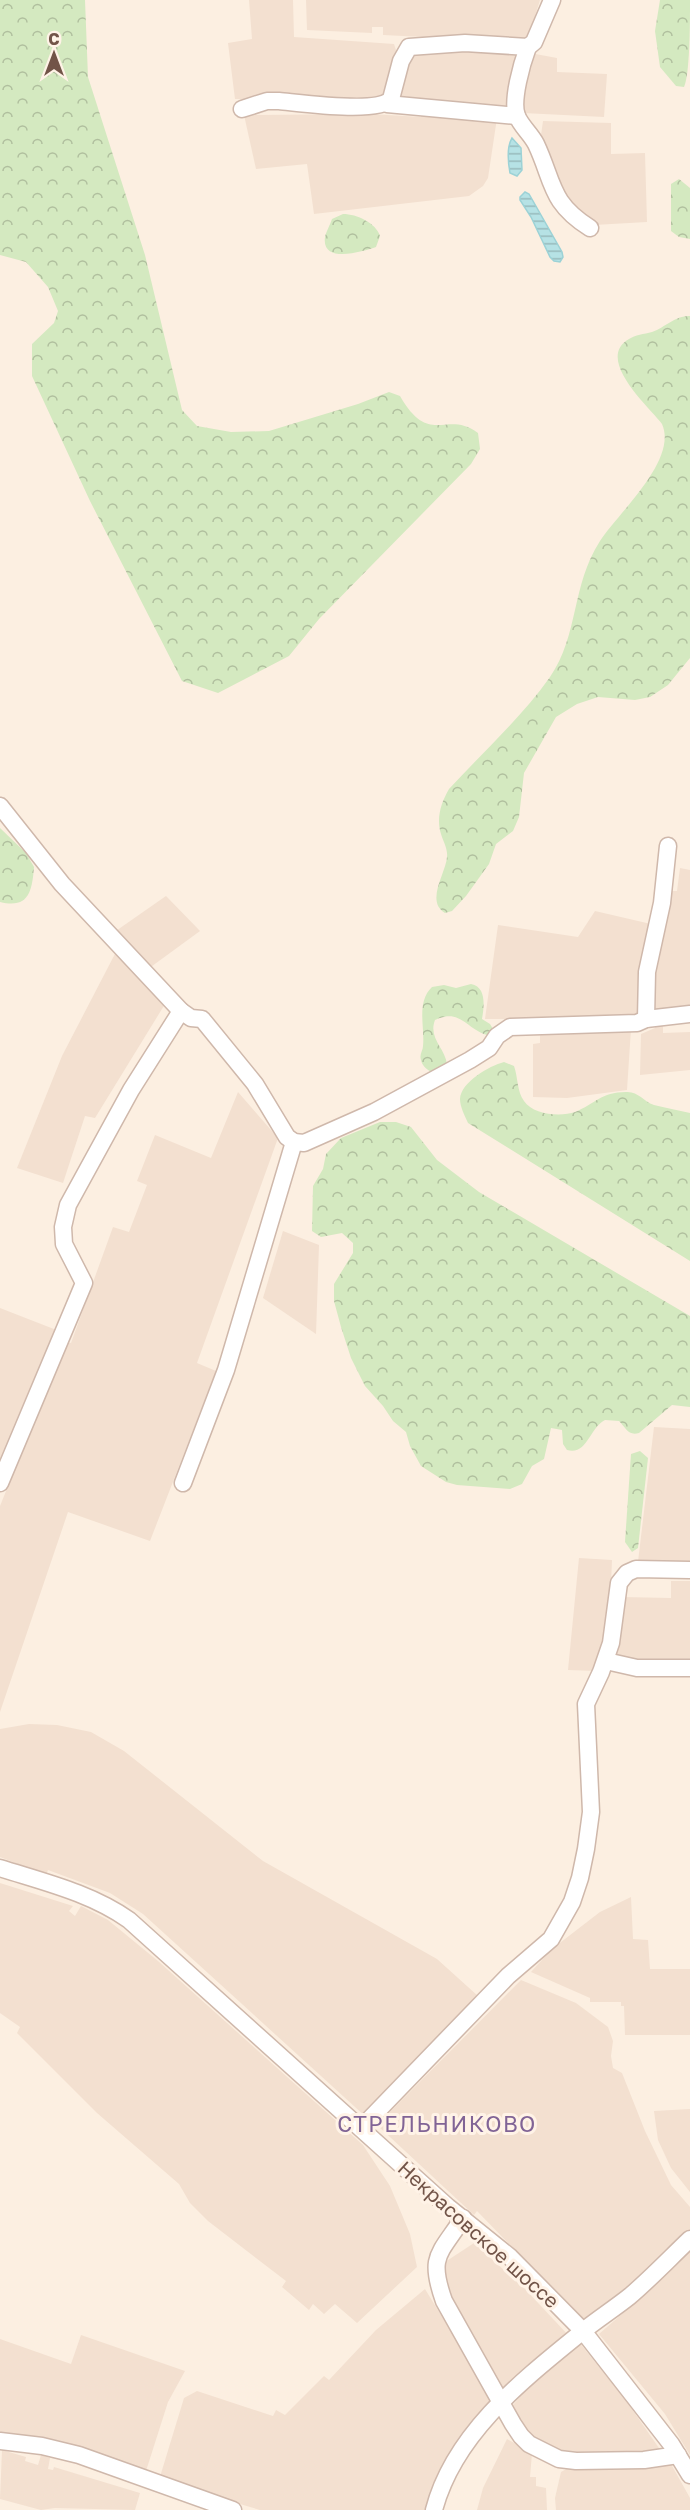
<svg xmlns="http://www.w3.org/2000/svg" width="690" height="2510" viewBox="0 0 690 2510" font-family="'Golos Text',sans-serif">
<defs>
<pattern id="forest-crowns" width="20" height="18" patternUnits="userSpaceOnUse" patternTransform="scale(1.5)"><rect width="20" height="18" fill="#d4e9c0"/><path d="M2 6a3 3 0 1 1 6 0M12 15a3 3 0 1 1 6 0" fill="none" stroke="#b0bf9e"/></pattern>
<pattern id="water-rules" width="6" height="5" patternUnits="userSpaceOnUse" patternTransform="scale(1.5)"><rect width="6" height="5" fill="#b6e2e5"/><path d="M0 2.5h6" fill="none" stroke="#98babc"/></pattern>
</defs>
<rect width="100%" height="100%" fill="#fcefe1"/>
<g fill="#f3e0d0">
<path d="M 249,0 L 293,0 L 294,37 L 394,44 L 396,50 L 387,95 L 384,99 L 235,99 L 228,43 L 252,39 Z"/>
<path d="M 306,0 L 540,0 L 527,42 L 383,35 L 383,27 L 372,27 L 372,33 L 307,30 Z"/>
<path d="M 444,49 L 519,54 L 511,105 L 505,109 L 403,100 L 400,97 L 408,57 L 416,51 Z"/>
<path d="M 530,53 L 557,58 L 557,72 L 607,74 L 604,117 L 523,113 L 521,98 Z"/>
<path d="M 422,112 L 497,118 L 488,178 L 483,186 L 469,196 L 314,214 L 307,164 L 256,169 L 244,115 L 371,114 L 421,117 Z"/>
<path d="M 543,121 L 611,123 L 611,154 L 645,153 L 647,222 L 594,225 L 572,209 L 540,142 Z"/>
<path d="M 680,868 L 690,870 L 690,1010 L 651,1013 L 650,976 L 671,891 L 677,891 Z"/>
<path d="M 166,896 L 200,931 L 148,969 L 113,933 Z"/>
<path d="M 595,911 L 651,924 L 641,1015 L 536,1019 L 485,1019 L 498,925 L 578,937 Z"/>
<path d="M 117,950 L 165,1004 L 95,1118 L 85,1116 L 63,1183 L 17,1168 L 62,1056 Z"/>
<path d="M 663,1023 L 663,1033 L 690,1032 L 690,1070 L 640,1075 L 641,1034 L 655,1028 L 655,1024 Z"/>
<path d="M 631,1029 L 627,1090 L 567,1098 L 533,1097 L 533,1044 L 540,1043 L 540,1032 Z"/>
<path d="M 238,1092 L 278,1138 L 197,1363 L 216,1371 L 150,1541 L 68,1512 L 0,1712 L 0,1506 L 66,1342 L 71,1343 L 113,1227 L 129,1232 L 147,1185 L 137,1181 L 155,1135 L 211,1158 Z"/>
<path d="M 283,1231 L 319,1245 L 316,1334 L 263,1298 Z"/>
<path d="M 0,1308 L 59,1331 L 0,1468 Z"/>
<path d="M 654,1427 L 690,1429 L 690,1564 L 638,1562 Z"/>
<path d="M 579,1558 L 612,1560 L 609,1632 L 597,1671 L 568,1670 Z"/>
<path d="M 671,1581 L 690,1581 L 690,1667 L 614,1658 L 622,1597 L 671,1598 Z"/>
<path d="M 29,1724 L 57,1725 L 91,1732 L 124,1751 L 263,1861 L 437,1959 L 478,1996 L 366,2117 L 143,1914 L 110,1893 L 48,1870 L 46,1875 L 0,1857 L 0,1729 Z"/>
<path d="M 0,1883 L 73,1906 L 69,1911 L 75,1916 L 81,1906 L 108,1920 L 158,1961 L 363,2145 L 390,2186 L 410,2234 L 417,2267 L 357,2323 L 335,2304 L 324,2314 L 313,2304 L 309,2310 L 282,2287 L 286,2281 L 208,2221 L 190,2203 L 179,2184 L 97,2113 L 17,2033 L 20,2027 L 0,2013 Z"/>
<path d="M 631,1897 L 633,1939 L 648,1940 L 650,1969 L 690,1969 L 690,2035 L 625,2035 L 624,2006 L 621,2006 L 621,2002 L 590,2002 L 590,1998 L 531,1972 L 552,1949 L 600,1912 Z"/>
<path d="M 521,1980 L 576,2003 L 608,2027 L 613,2041 L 611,2056 L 613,2068 L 622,2073 L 645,2131 L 671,2185 L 690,2207 L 690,2231 L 587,2324 L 477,2211 L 474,2215 L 377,2125 Z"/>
<path d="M 690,2109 L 690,2192 L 671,2168 L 658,2140 L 654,2111 Z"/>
<path d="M 474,2243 L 525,2289 L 570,2337 L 502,2393 L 461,2327 L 439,2266 Z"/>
<path d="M 690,2251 L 690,2455 L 665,2414 L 599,2334 L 645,2294 Z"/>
<path d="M 425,2289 L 493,2400 L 448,2459 L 425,2510 L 260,2510 L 159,2480 L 184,2398 L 197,2391 L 273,2416 L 276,2410 L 285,2415 L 324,2376 L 329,2380 L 376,2330 Z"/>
<path d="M 81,2335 L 185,2371 L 168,2402 L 146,2471 L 0,2436 L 0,2339 L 71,2364 Z"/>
<path d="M 579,2342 L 627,2402 L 661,2451 L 583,2457 L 544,2448 L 524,2431 L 514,2416 L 513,2405 L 540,2375 Z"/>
<path d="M 507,2439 L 532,2453 L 530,2477 L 536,2477 L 536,2486 L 546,2488 L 547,2510 L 477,2510 L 483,2488 Z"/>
<path d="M 2,2450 L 26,2457 L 25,2461 L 38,2465 L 41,2455 L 50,2458 L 48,2469 L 53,2470 L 54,2467 L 140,2493 L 135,2510 L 55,2508 L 41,2510 L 0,2499 Z"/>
<path d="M 671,2464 L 690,2498 L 690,2510 L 556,2510 L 555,2498 L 561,2472 L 568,2468 L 606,2470 Z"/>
</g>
<g fill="url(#forest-crowns)">
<path d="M 0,0 L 85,0 L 88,77 L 145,255 L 182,410 L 197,426 L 231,432 L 269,431 L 358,404 L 389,392 L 400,396 C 430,448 446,409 478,433 L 480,449 L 471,464 L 319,619 L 289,656 L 218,693 L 182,681 L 90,501 L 32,376 L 32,344 L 54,323 L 58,311 L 48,287 L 26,262 L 0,255 Z"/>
<path d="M 660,0 L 690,0 C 690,20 690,74 684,87 L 676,86 L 660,67 L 655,31 Z"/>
<path d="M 679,179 L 690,188 L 690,239 L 679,237 L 671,231 L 671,184 Z"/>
<path d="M 343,214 C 357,214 376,223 380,236 L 376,247 C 364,251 321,265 325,237 C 326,232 330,225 332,219 Z"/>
<path d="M 690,316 L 690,658 L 668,685 L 650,697 L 635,700 L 598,697 L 577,704 L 556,717 L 524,773 L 519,817 L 513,831 L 496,844 L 489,864 L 466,896 L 452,911 L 445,913 C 425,901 446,873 447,857 C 448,849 443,841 441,834 C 436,818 441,803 449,789 C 483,752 521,718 550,677 C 579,635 571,586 600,541 C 619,512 678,460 662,424 C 650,408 594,359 629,339 C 635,335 644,334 652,332 C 666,327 674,316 690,316 Z"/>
<path d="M 0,828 L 26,853 L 34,867 C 32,891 29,909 0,902 Z"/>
<path d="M 471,984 C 487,987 484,1007 482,1019 L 490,1024 L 493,1029 L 487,1035 C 465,1028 460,1008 435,1020 C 428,1038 445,1048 447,1064 L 434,1073 C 428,1071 422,1066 421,1060 C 419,1054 423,1051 423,1046 C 425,1027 416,1002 432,987 L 444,985 L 456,988 Z"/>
<path d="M 504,1062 L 514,1066 C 518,1077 517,1092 524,1101 C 533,1115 561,1117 575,1112 C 595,1104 601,1092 626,1092 C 638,1091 643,1101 654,1105 C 665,1108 678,1110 690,1113 L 690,1261 L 468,1123 C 465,1116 460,1107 460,1099 C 461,1082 489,1066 504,1062 Z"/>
<path d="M 380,1122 L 396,1122 L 411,1127 L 437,1160 L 479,1192 L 690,1316 L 690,1407 L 672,1405 L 639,1433 C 628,1436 626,1428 619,1421 L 605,1420 C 590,1427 587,1456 567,1450 L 563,1444 L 562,1430 L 551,1428 L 544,1459 L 532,1466 L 522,1484 L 510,1489 L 457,1485 L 446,1482 L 421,1466 L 410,1446 L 406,1432 L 393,1421 L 383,1406 L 365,1386 L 351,1358 L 341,1327 L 334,1301 L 334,1284 L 353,1253 L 353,1243 L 342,1233 L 321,1237 L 312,1231 L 313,1186 L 323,1169 L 326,1154 L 341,1138 Z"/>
<path d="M 640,1451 L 648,1458 L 638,1548 L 632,1552 L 625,1542 L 631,1454 Z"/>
</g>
<g fill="url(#water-rules)" stroke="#9cd2d6" stroke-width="1.5">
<path d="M 512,138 L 521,148 L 522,170 L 517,176 L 510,173 C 508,162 506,148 512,138 Z"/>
<path d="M 525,192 L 529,194 L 562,252 L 563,257 L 560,262 L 554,261 L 550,257 L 531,217 L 520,200 L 520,197 Z"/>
</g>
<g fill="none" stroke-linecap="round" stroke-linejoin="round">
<defs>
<g id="minor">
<path d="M 528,47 C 522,63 511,101 517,116 C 521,126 531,134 536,144 C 554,182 549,202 590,228"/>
<path d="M 387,104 L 517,116"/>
<path d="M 242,109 L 267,101 L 279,101 C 301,103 378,114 391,99 L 401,61 L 409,47 L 465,43 L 528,47 L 534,42 L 552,0"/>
<path d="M 0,806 L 62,884 L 181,1011 L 131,1090 L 68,1205 L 63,1227 L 64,1244 L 84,1283 L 0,1483"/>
<path d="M 181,1011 L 191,1018 L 202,1019 L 255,1084 L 287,1137 L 294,1142 L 304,1143 L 374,1112 L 470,1060 L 489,1048 L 497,1036 L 510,1027 L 637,1023 L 646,1019 L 690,1014"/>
<path d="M 646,1019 L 647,972 L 662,903 L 668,846"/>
<path d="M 183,1483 L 226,1370 L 294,1142"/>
<path d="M 606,1661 L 637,1668 L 690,1668"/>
<path d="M 0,1868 C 44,1882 91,1893 129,1920 L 448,2207 L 510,2257 L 583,2331 L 671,2444 L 690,2475"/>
<path d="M 362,2127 L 508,1976 L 551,1939 L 572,1902 L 580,1878 L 586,1849 L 591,1812 L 586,1704 L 601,1672 L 611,1643 L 619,1583 L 627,1573 L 636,1569 L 690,1570"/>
<path d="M 463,2218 C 439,2255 428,2256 444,2301 L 513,2424 L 521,2436 L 529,2444 L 559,2459 L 576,2461 L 644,2460 L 678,2455"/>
<path d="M 0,2441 L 42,2446 L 79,2455 L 233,2510"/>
<path d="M 434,2510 C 454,2433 524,2379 583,2331 C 598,2319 615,2308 630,2296 C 651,2278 670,2258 690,2239"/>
</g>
</defs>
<use href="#minor" stroke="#cfb8ab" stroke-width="19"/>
<use href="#minor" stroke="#fff" stroke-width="16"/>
</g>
<g text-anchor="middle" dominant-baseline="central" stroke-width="6" stroke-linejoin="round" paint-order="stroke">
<g font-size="20" fill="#725448" stroke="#fff3e7">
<text transform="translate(479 2234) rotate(42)">Некрасовское шоссе</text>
</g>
<g font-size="22" letter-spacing="1.5" fill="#816496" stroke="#fff3e7">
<text x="437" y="2123">СТРЕЛЬНИКОВО</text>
</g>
</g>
<g transform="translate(54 54)" stroke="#fff3e7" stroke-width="4.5" paint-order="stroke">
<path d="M0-4.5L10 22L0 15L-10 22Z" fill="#725448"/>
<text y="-9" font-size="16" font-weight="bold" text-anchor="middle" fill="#725448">С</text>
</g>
</svg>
